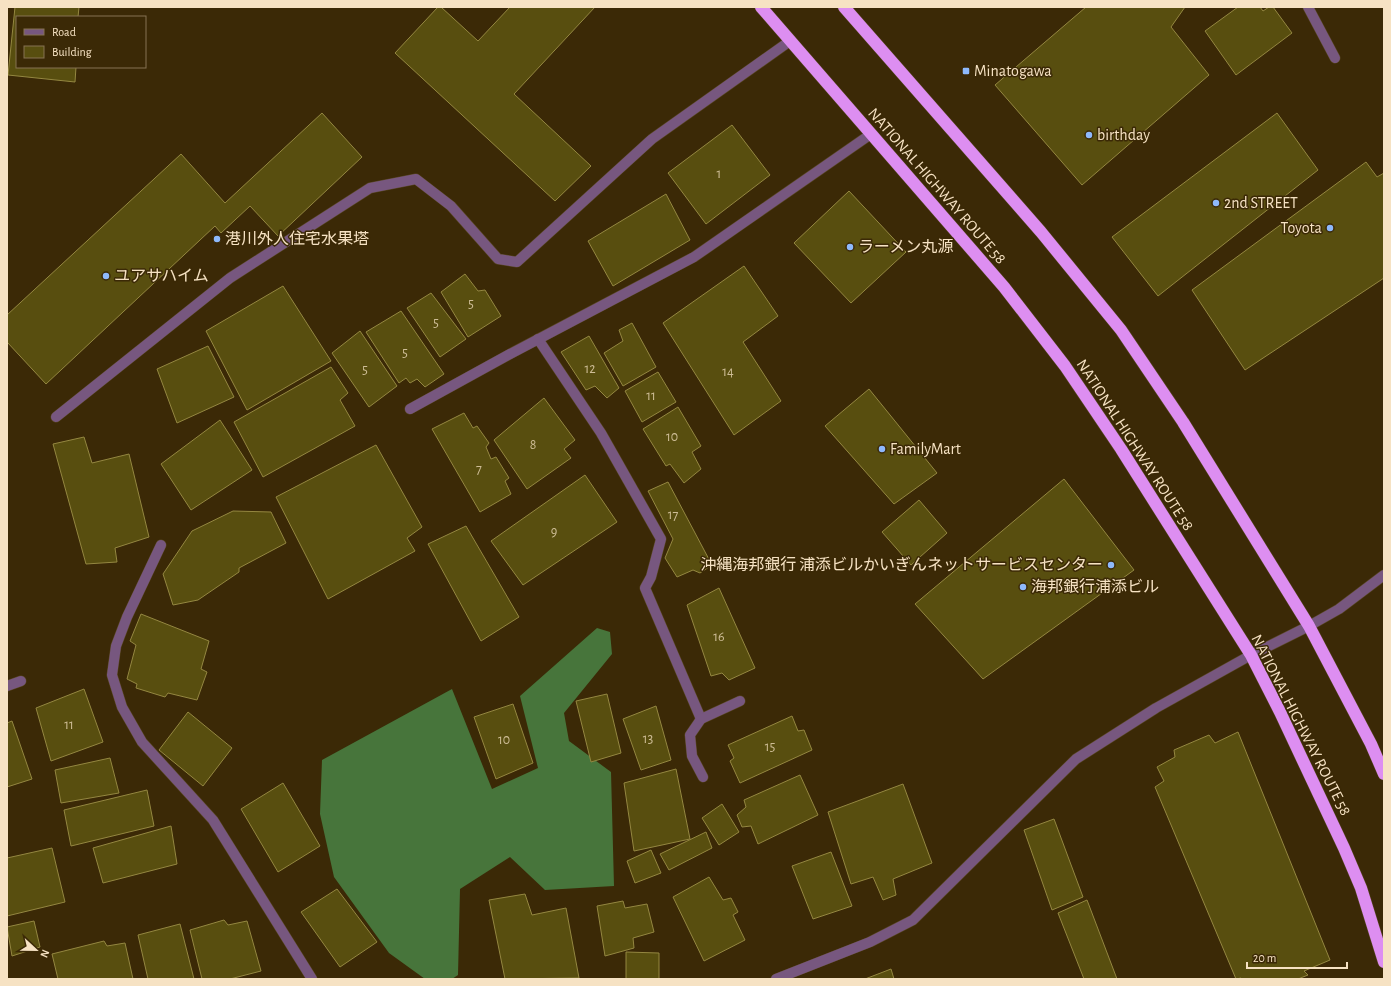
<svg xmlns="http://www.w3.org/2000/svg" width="1391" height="986" viewBox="0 0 1391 986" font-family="'Alegreya Sans','Noto Sans JP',sans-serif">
<rect width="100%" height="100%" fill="#3b2906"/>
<path fill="#47753b" d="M 597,628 L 610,632 L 612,654 L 564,713 L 569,741 L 611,772 L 614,886 L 545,890 L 510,857 L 460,889 L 458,975 L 452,979 L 425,979 L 389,953 L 334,877 L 320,814 L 322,760 L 452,689 L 492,789 L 538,768 L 520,696 Z"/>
<g fill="#584e0f" stroke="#948741">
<path d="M 15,7 L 79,7 L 78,17 L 17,17 L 17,67 L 76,67 L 75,82 L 8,75 Z"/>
<path d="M 438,7 L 441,7 L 478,41 L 510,7 L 595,7 L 514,94 L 591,166 L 555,201 L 395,53 Z"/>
<path d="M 1086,7 L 1185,7 L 1171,27 L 1209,75 L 1082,185 L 995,85 Z"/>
<path d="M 1238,7 L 1260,7 L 1263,11 L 1269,7 L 1273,7 L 1292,33 L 1236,75 L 1205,31 Z"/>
<path d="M 322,113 L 362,157 L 278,236 L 250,206 L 221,233 L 215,226 L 46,384 L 7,342 L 7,315 L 181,154 L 225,203 Z"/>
<path d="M 1277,113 L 1318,170 L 1158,296 L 1112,237 Z"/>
<path d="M 732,125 L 770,175 L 706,224 L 668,173 Z"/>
<path d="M 1366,162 L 1377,177 L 1384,173 L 1384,278 L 1245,370 L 1192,290 Z"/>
<path d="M 849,191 L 906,252 L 851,303 L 794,243 Z"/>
<path d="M 666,194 L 690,240 L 613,286 L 588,241 Z"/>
<path d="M 744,266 L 778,316 L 743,342 L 781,401 L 734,435 L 663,323 Z"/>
<path d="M 465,274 L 478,291 L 485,290 L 501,316 L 468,337 L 441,292 Z"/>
<path d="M 283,286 L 331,361 L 247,410 L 206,331 Z"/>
<path d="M 431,293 L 466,339 L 440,357 L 407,308 Z"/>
<path d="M 401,311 L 444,374 L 425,387 L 417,379 L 410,383 L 406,378 L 399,383 L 366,332 Z"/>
<path d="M 632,323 L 656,367 L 623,386 L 604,353 L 623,341 L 619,330 Z"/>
<path d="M 360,331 L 397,386 L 369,407 L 332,353 Z"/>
<path d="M 589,336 L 619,388 L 607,398 L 595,386 L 586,390 L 561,352 Z"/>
<path d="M 208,346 L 234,397 L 177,423 L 157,369 Z"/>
<path d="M 331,367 L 348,393 L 340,400 L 355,426 L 263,477 L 234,422 Z"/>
<path d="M 658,372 L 676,402 L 642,422 L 625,391 Z"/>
<path d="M 869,389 L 937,473 L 894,504 L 825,426 Z"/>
<path d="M 544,398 L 575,440 L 564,449 L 571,458 L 527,489 L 494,440 Z"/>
<path d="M 678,407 L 701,446 L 692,452 L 701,469 L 684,483 L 670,464 L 666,466 L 643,429 Z"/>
<path d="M 464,413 L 473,428 L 477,426 L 489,443 L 486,447 L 491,459 L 496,457 L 509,478 L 505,481 L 511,494 L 480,512 L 432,429 Z"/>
<path d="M 220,420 L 252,470 L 191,510 L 161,464 Z"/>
<path d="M 84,437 L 92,463 L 129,454 L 149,537 L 115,548 L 117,562 L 86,564 L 53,444 Z"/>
<path d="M 376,445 L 422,527 L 407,538 L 415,551 L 328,599 L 276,497 Z"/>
<path d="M 585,475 L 617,522 L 523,585 L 491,541 Z"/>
<path d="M 1064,479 L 1134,570 L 983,679 L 915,604 Z"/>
<path d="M 668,482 L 712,565 L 700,573 L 693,570 L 677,577 L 665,558 L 673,539 L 648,491 Z"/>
<path d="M 919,500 L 947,533 L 911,565 L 882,532 Z"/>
<path d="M 233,511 L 271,512 L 286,543 L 239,568 L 239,572 L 198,600 L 173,605 L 163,574 L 192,531 Z"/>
<path d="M 466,526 L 519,617 L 481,641 L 428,544 Z"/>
<path d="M 719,588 L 755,668 L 729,680 L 722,673 L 711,676 L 687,605 Z"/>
<path d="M 141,614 L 209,641 L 201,669 L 207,672 L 197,700 L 168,693 L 165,697 L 136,688 L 137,684 L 127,679 L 136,645 L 130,641 Z"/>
<path d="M 84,689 L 103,742 L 51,761 L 36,708 Z"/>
<path d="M 607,694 L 621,753 L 591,762 L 576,701 Z"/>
<path d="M 513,704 L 533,763 L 496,779 L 474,717 Z"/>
<path d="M 656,706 L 671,760 L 641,770 L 623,719 Z"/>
<path d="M 188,712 L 232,748 L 203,786 L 159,750 Z"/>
<path d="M 792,716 L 798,731 L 804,730 L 812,750 L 740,783 L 730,761 L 734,758 L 728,745 Z"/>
<path d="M 12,721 L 32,779 L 7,787 L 7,723 Z"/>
<path d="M 1238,732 L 1330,960 L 1304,971 L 1308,975 L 1298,979 L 1241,979 L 1241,978 L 1236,979 L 1155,787 L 1164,781 L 1157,767 L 1175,757 L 1174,750 L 1209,735 L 1215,743 Z"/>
<path d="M 110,758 L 119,793 L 61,803 L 55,770 Z"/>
<path d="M 676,769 L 690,839 L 634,851 L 624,783 Z"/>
<path d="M 800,775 L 818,815 L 758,844 L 751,826 L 742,827 L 737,815 L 746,807 L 744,800 Z"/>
<path d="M 283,783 L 320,846 L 278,872 L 241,809 Z"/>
<path d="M 903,784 L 932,863 L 893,879 L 896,895 L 883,900 L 873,877 L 851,884 L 828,812 Z"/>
<path d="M 147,790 L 154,826 L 71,846 L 64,810 Z"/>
<path d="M 722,804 L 739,832 L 719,845 L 702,818 Z"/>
<path d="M 1054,819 L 1083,897 L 1052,910 L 1024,830 Z"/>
<path d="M 171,826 L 177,864 L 103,883 L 93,848 Z"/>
<path d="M 706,832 L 712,848 L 669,870 L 660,854 Z"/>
<path d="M 52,848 L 65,902 L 7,916 L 7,858 Z"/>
<path d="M 651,850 L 661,873 L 635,883 L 627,861 Z"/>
<path d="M 831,852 L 852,906 L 813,919 L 792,866 Z"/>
<path d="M 709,877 L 723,900 L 731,898 L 738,912 L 733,915 L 745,940 L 704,961 L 673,897 Z"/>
<path d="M 337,889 L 377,942 L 340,967 L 301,912 Z"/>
<path d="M 525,894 L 532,915 L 566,908 L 579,978 L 505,979 L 489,900 Z"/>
<path d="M 1087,900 L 1117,979 L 1084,979 L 1058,913 Z"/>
<path d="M 623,901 L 625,908 L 647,904 L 654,932 L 633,938 L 634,948 L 605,956 L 597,906 Z"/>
<path d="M 224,920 L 228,925 L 247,921 L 261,971 L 230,979 L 202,979 L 190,930 Z"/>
<path d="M 34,921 L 40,947 L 12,956 L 7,927 Z"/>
<path d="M 180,924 L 194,979 L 148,979 L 138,935 Z"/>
<path d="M 104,941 L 107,946 L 125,943 L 133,979 L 58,979 L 52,954 Z"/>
<path d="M 626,952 L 659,953 L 659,979 L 626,979 Z"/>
<path d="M 891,969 L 894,979 L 865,979 Z"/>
</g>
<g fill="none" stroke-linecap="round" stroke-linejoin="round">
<defs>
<g id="minor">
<path d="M 1308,7 L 1335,58"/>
<path d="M 538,339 L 601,433 L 661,539 L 651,577 L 645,588 L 701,719"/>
<path d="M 410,409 L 510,354 L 694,257 L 871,134"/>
<path d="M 56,417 L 230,278 L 370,188 L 416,179 L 451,206 L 498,259 L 517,262 L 652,139 L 790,41"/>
<path d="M 161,545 L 127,617 L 116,646 L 112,675 L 122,707 L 142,742 L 213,820 L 312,979"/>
<path d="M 7,686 L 21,681"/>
<path d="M 703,777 L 692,756 L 690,735 L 701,719 L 740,701"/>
<path d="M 776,979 L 870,942 L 913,920 L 1076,759 L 1156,708 L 1251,655 L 1309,626 L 1339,609 L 1384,575"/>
</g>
<g id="highway">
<path d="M 761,7 L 1004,287 L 1065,366 L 1121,449 L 1251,655 L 1280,712 L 1344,848 L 1361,888 L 1384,962"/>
<path d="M 844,7 L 1041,232 L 1121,330 L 1183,422 L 1309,626 L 1371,744 L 1384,774"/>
</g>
</defs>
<use href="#minor" stroke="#594724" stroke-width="11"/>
<use href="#highway" stroke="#594724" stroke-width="13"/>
<use href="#minor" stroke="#77577f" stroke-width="10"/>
<use href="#highway" stroke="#dd8ef1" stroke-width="12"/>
</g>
<g fill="#8eb9fc" stroke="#3b2906" stroke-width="1.5">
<rect x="962" y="67" width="8" height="8" rx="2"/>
<circle cx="1089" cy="135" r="4"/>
<circle cx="1216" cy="203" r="4"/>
<circle cx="1330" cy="228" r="4"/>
<circle cx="217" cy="239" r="4"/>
<circle cx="850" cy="247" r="4"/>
<circle cx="106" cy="276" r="4"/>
<circle cx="882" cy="449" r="4"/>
<circle cx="1111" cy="565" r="4"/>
<circle cx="1023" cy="587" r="4"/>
</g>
<g text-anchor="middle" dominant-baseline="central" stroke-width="3" stroke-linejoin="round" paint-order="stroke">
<g font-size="14" fill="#cebd96">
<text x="719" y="174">1</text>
<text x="471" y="304">5</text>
<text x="436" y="323">5</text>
<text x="405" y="353">5</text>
<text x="590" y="369">12</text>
<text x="365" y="370">5</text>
<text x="728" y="372">14</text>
<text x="651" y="396">11</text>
<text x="672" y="437">10</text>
<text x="533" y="445">8</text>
<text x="479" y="469">7</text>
<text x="673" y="515">17</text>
<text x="554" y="532">9</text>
<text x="719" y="637">16</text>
<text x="69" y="725">11</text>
<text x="648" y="739">13</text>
<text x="504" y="740">10</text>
<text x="770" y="747">15</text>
</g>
<g font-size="16" fill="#f6e2c3" stroke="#3b2906" text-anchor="start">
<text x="974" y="71">Minatogawa</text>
<text x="1097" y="135">birthday</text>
<text x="1224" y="203">2nd STREET</text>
<text x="1322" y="228" text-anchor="end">Toyota</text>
<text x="225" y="239">港川外人住宅水果塔</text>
<text x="858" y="247">ラーメン丸源</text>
<text x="114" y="276">ユアサハイム</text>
<text x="890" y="449">FamilyMart</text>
<text x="1103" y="565" text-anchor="end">沖縄海邦銀行 浦添ビルかいぎんネットサービスセンター</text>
<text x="1031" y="587">海邦銀行浦添ビル</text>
</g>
<g font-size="16" fill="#f6e2c3" stroke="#3b2906">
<text transform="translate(937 186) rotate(49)">NATIONAL HIGHWAY ROUTE 58</text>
<text transform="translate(1135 445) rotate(57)">NATIONAL HIGHWAY ROUTE 58</text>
<text transform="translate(1301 725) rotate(63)">NATIONAL HIGHWAY ROUTE 58</text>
</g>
</g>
<rect width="1391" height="986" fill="none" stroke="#f6e2c3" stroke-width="16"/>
<rect x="16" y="16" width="130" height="52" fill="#3b2906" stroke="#867352"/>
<rect x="24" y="29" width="20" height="6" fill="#77577f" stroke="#867352"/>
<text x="52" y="36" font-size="12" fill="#f6e2c3">Road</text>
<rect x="24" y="46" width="20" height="12" fill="#584e0f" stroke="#867352"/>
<text x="52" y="56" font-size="12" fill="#f6e2c3">Building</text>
<g transform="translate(36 950) rotate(112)" stroke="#3b2906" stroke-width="3" paint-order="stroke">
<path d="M0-3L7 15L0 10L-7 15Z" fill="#f6e2c3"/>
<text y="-6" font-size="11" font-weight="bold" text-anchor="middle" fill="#f6e2c3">N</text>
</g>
<path d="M1247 962v6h100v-6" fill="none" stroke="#f6e2c3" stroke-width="2"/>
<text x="1253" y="962" font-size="12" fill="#f6e2c3" stroke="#3b2906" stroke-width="3" paint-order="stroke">20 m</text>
</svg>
